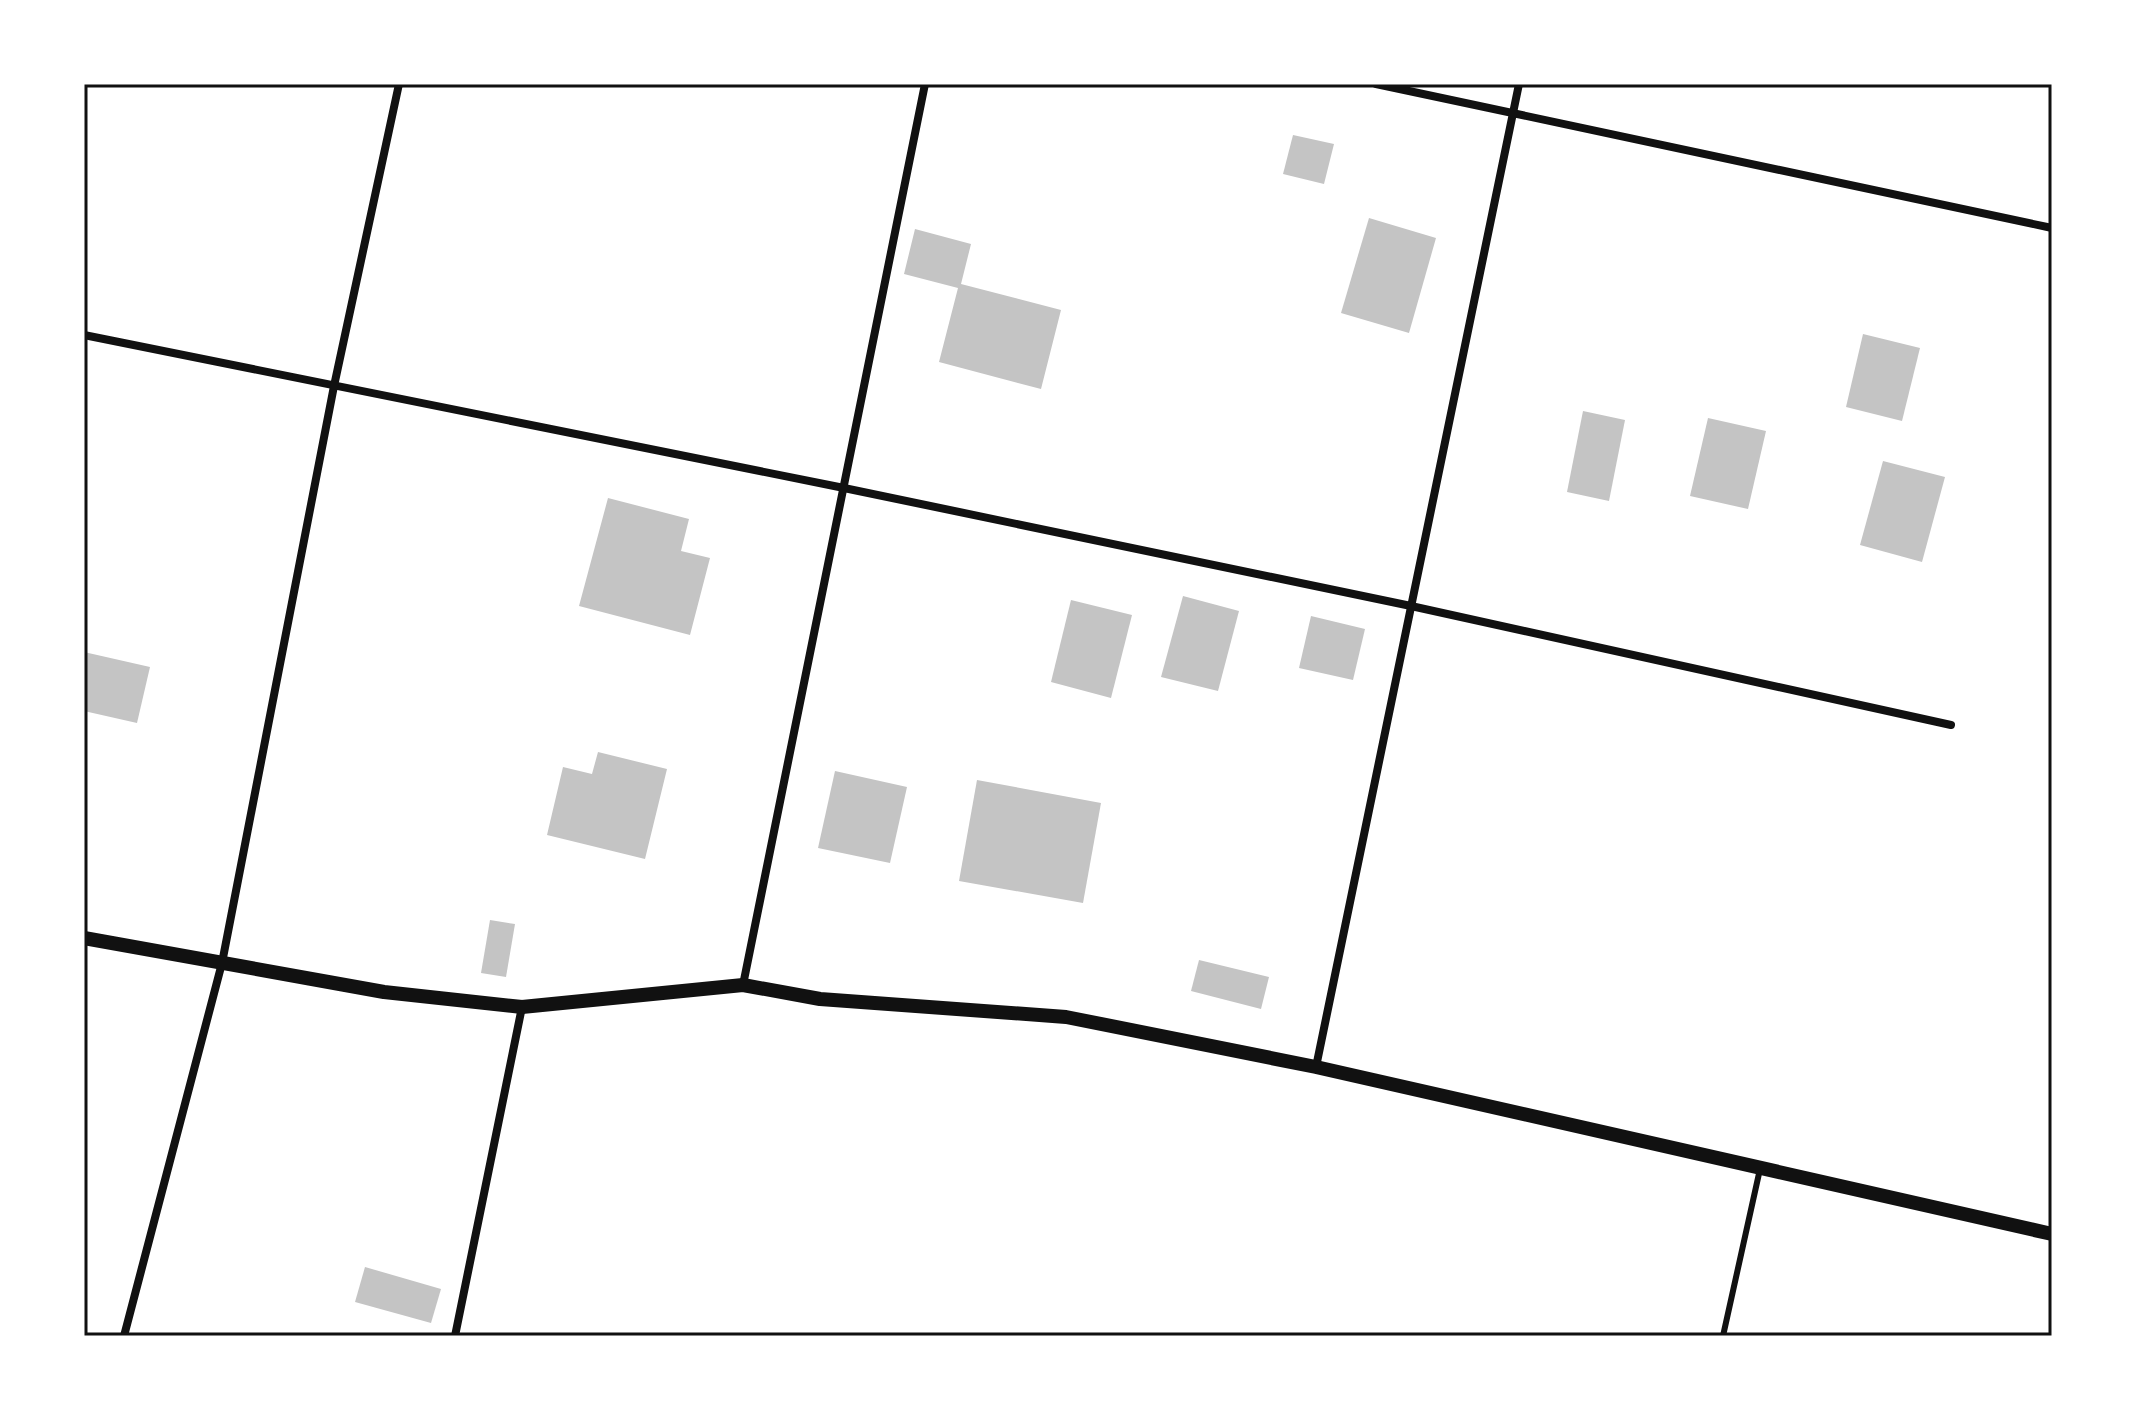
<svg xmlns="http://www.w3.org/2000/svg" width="2136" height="1420" viewBox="0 0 2136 1420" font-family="Quicksand,sans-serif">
<rect width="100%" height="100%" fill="#fff"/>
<g fill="#c4c4c4">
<path d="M 1293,135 L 1334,144 L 1324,184 L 1283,174 Z"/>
<path d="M 1369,218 L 1436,238 L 1409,333 L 1341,313 Z"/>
<path d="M 915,229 L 971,244 L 961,284 L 1061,310 L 1041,389 L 939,362 L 958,288 L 904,274 Z"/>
<path d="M 1863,334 L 1920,348 L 1902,421 L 1846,407 Z"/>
<path d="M 1583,411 L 1625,420 L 1609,501 L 1567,492 Z"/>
<path d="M 1708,418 L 1766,431 L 1748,509 L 1690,496 Z"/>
<path d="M 1883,461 L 1945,477 L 1922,562 L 1860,545 Z"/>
<path d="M 608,498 L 689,519 L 681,551 L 710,558 L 690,635 L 579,606 Z"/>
<path d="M 1183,596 L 1239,611 L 1218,691 L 1161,677 Z"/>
<path d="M 1071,600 L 1132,615 L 1111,698 L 1051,682 Z"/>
<path d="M 1311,616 L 1365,629 L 1353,680 L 1299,668 Z"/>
<path d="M 84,652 L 150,667 L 137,723 L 84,711 Z"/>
<path d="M 598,752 L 667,769 L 645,859 L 547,835 L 563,767 L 592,774 Z"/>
<path d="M 835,771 L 907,787 L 890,863 L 818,848 Z"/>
<path d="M 977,780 L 1101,803 L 1083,903 L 959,881 Z"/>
<path d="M 490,920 L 515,924 L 506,977 L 481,973 Z"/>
<path d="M 1199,960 L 1269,977 L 1261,1009 L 1191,991 Z"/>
<path d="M 365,1267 L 441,1289 L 431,1323 L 355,1302 Z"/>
</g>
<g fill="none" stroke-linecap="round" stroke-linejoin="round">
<path stroke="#111" stroke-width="6" d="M 1723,1336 L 1760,1169"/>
<g stroke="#111" stroke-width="8">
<path d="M 1376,84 L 2052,228"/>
<path d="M 84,335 L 844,488 L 1411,606 L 1951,725"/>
<path d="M 743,985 L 925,84"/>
<path d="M 1316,1067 L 1519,84"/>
<path d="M 124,1336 L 222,963 L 334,386 L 399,84"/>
<path d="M 455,1336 L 522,1007"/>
</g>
<path stroke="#111" stroke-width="14" d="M 84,938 L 384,992 L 522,1007 L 743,985 L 820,999 L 1066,1017 L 1316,1067 L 2052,1234"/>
</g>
<rect width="2136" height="1420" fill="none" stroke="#ffffff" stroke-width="172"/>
<rect x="86" y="86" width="1964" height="1248" fill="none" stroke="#111" stroke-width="3"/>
</svg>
